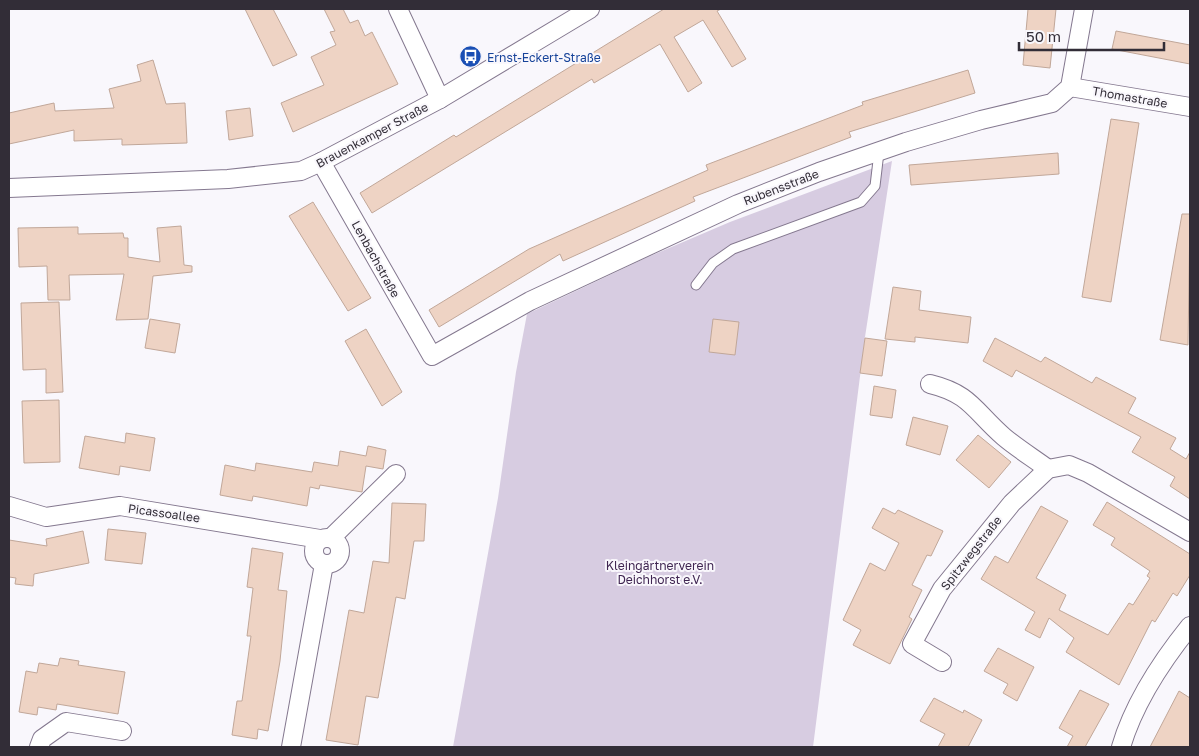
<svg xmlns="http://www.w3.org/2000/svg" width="1199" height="756" viewBox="0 0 1199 756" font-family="'Golos Text',sans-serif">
<rect width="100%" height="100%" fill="#f9f7fc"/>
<path fill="#d7cce1" d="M 892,161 L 865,337 L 813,747 L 453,747 L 498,498 L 516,372 L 527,314 L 648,257 L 730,222 Z"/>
<g fill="#eed3c4" stroke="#c1a799">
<path d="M 245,9 L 273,9 L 297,55 L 273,66 Z"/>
<path d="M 324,9 L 343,9 L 350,23 L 358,20 L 365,36 L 372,32 L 398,84 L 293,132 L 281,103 L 324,85 L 311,57 L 336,45 L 330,32 L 335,31 Z"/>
<path d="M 664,9 L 721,9 L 717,11 L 746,59 L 732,67 L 703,20 L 674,37 L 702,83 L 688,92 L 660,44 L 594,83 L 592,79 L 372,213 L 360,193 L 454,135 L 456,137 L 487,118 Z"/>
<path d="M 1028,9 L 1056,9 L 1050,68 L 1023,65 Z"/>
<path d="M 1116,31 L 1190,45 L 1190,64 L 1112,49 Z"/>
<path d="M 153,60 L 166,104 L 185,103 L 187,143 L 122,145 L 122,139 L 74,141 L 74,130 L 9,144 L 9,113 L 54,103 L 55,111 L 114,108 L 109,89 L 141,81 L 137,65 Z"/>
<path d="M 968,70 L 975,93 L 849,132 L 851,137 L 693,197 L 695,201 L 563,261 L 560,254 L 439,327 L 429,310 L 529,249 L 708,170 L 706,165 L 863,105 L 862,102 Z"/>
<path d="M 250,108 L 253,136 L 229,140 L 226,111 Z"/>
<path d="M 1111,119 L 1139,123 L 1111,302 L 1082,297 Z"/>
<path d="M 1058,153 L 1059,174 L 911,185 L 909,165 Z"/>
<path d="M 313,202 L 371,298 L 348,311 L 289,216 Z"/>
<path d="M 1182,214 L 1190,214 L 1188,345 L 1160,340 Z"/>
<path d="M 181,226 L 184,265 L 192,266 L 192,272 L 153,276 L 148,319 L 116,320 L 124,274 L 69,275 L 70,300 L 48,300 L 47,266 L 19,267 L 18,228 L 78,227 L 78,234 L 123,233 L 124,238 L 128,238 L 128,257 L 160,262 L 157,228 Z"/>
<path d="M 893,287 L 921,291 L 919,310 L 971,317 L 968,343 L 915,337 L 915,342 L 885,339 Z"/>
<path d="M 59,302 L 63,392 L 46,393 L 46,369 L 23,370 L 21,303 Z"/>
<path d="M 150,319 L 180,324 L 175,353 L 145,348 Z"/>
<path d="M 713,319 L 739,322 L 735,355 L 709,352 Z"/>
<path d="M 366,329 L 402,392 L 382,406 L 345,341 Z"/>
<path d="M 865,338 L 887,341 L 882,376 L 860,373 Z"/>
<path d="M 995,338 L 1041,362 L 1045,357 L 1092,383 L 1096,377 L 1136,398 L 1128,413 L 1176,438 L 1170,449 L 1186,459 L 1190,452 L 1190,499 L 1170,486 L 1175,477 L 1132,452 L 1141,437 L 1016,370 L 1012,377 L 983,361 Z"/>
<path d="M 874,386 L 896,390 L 892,418 L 870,415 Z"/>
<path d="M 59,400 L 60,462 L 24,463 L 22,401 Z"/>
<path d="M 913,417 L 948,426 L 940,455 L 906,445 Z"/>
<path d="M 126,433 L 155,438 L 150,471 L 120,466 L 119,475 L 79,468 L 85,436 L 125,443 Z"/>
<path d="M 978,435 L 1011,462 L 989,488 L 956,460 Z"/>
<path d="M 368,446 L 386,450 L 383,469 L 366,466 L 362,492 L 320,485 L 319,489 L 310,487 L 307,506 L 253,496 L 252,501 L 220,495 L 225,465 L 255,471 L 256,463 L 312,472 L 314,462 L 338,466 L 340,451 L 366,456 Z"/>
<path d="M 1107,502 L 1190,554 L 1190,575 L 1177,596 L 1173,593 L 1155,622 L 1152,620 L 1119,685 L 1066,652 L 1074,638 L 1049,618 L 1040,638 L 1025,630 L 1035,612 L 981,579 L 995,556 L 1008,563 L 1041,506 L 1068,521 L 1036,578 L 1066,595 L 1059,610 L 1108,635 L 1129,603 L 1133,605 L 1150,578 L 1147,576 L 1150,571 L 1111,545 L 1115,538 L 1093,525 Z"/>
<path d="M 392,503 L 426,504 L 424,541 L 414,541 L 405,599 L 396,597 L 378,698 L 366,696 L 358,745 L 326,740 L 349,610 L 364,613 L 373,561 L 389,563 Z"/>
<path d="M 883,508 L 895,514 L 898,510 L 943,531 L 931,556 L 927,555 L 912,585 L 922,590 L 909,617 L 912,619 L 890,664 L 853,645 L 861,630 L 843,620 L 870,563 L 885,571 L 899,543 L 872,528 Z"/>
<path d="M 108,529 L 146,533 L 142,564 L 105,560 Z"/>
<path d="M 83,531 L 89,563 L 34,574 L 33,586 L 15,584 L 16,578 L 9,577 L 9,540 L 47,546 L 46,539 Z"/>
<path d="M 252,548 L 283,553 L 278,590 L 287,591 L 280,661 L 268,731 L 258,729 L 257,739 L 232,735 L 237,701 L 242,701 L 251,636 L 247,636 L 253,588 L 247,587 Z"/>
<path d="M 998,648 L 1034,667 L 1017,701 L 1003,693 L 1008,684 L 984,671 Z"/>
<path d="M 60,658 L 79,661 L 78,665 L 125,672 L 118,714 L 57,704 L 56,710 L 38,707 L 37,715 L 19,712 L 26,671 L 37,673 L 39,663 L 58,666 Z"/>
<path d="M 1080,690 L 1109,704 L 1085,747 L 1067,747 L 1073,736 L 1059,728 Z"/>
<path d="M 1179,691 L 1190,698 L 1190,747 L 1150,747 Z"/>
<path d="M 934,698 L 963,713 L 964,710 L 982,720 L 968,747 L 938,747 L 945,734 L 920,721 Z"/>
</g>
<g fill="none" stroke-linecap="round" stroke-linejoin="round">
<defs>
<path id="service" d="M 696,285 L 713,263 L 733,249 L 861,202 L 875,186 L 879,152"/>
<g id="minor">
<path d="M 398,9 L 440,99"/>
<path d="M 1070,87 L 1190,107"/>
<path d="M 321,162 L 432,356 L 530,301 L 738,204 L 819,172 L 906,142 L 981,120 L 1052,103 L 1070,87 L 1084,9"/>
<path d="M 9,188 L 228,179 L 301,171 L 321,162 L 440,99 L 590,9"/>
<path d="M 930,384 C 971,394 974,411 1004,437 C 1017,448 1033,458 1048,469"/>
<path d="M 9,506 L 46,517 L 120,506 L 320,539"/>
<circle cx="327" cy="551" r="13"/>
<path d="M 331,538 L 396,474"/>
<path d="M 942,662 L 912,644 L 942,589 L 1012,503 L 1048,469 L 1069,465 L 1088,473 L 1190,532"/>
<path d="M 39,747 L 42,739 L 66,722 L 122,731"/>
<path d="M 291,747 L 324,564"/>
<path d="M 1121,747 C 1134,703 1161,662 1190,626"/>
</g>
</defs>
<use href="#service" stroke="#84788f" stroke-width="11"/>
<use href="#minor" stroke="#84788f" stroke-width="20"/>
<use href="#service" stroke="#fff" stroke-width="9"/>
<use href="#minor" stroke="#fff" stroke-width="18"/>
</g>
<defs>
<symbol id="bus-disc" viewBox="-11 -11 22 22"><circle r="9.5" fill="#1a4fb4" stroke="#f9f7fc"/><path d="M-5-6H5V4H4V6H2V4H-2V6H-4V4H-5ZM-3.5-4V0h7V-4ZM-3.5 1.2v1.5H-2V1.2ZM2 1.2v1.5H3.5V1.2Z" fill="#fff"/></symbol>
</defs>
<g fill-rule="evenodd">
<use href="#bus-disc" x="458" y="44" width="25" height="25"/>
</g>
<g text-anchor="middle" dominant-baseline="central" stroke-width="4" stroke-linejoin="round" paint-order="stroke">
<g font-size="12" fill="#164399" stroke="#f9f7fc" text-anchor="start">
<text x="487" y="57">Ernst-Eckert-Straße</text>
</g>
<g font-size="12" fill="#322d37" stroke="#f9f7fc">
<text transform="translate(1130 97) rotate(10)">Thomastraße</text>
<text transform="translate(372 135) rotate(-28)">Brauenkamper Straße</text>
<text transform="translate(781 187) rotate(-21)">Rubensstraße</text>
<text transform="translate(376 259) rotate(61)">Lenbachstraße</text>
<text transform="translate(164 513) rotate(8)">Picassoallee</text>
<text transform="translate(971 553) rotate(-52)">Spitzwegstraße</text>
</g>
<g font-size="12" fill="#3f2551" stroke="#f9f7fc">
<text x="660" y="565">Kleingärtnerverein<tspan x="660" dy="14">Deichhorst e.V.</tspan></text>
</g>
</g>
<rect width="1199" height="756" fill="none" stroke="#322d37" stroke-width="20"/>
<path d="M1019 42v8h145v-8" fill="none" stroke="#322d37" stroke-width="2.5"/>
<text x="1026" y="42" font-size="15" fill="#322d37" stroke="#f9f7fc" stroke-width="4" paint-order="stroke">50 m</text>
</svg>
